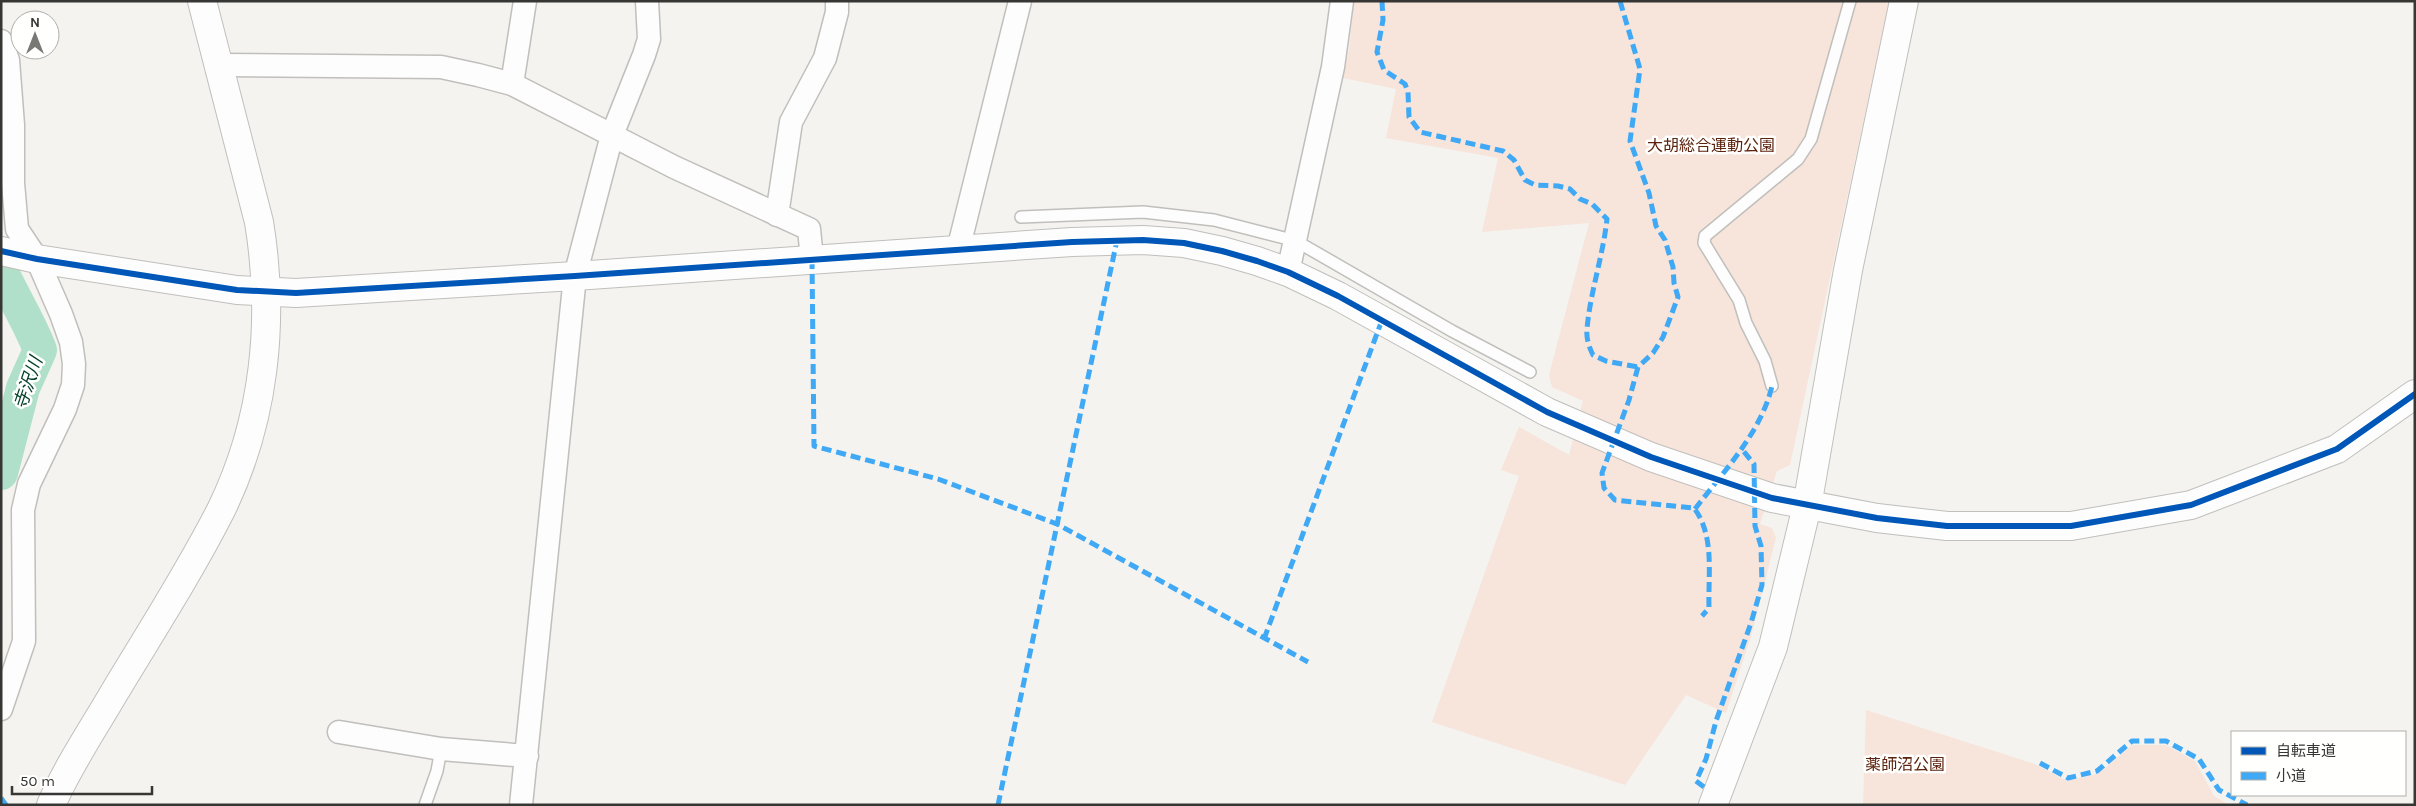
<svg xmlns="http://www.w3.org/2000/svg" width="2416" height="806" viewBox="0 0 2416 806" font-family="Karla,'Noto Sans JP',sans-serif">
<rect width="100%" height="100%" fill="#f4f3ef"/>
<g fill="#f7e4db">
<path d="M 1354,1 L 1889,1 L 1790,465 L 1777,471 L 1760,524 L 1772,528 L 1776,538 L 1751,636 L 1726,713 L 1686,695 L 1625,785 L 1432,722 L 1519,476 L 1501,470 L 1519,427 L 1569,455 L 1583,401 L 1552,387 L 1549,375 L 1589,223 L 1482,232 L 1498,158 L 1386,138 L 1396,89 L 1343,78 L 1349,49 Z"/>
<path d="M 1866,710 L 2035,764 L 2067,781 L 2099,773 L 2132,745 L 2166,745 L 2195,761 L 2214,796 L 2229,805 L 1863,805 Z"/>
</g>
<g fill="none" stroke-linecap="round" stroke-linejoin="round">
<path stroke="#b0e0c9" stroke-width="34" d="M 1,270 C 13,297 29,321 40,350 L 23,388 L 1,473"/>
<defs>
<g id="lane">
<path d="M 1021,217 L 1143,212 L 1214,220 L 1296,241 L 1452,331 L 1530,372"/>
<path d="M 1772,386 L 1765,361 L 1746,323 L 1739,300 L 1704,243 L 1705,236 L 1798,159 L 1811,139 L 1850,1"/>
<path d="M 425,805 L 437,771 L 441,749"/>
</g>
<g id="street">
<path d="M 1,41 L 8,60 L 13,125 L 13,183 L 17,229 L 37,259 L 61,314 L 71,342 L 74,364 L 73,385 L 65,409 L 29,484 L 23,510 L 24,641 L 1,709"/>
<path d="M 220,65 L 441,67 L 478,75 L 512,84 L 674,167 L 809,229 L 812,259"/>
<path d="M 512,84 L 525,1"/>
<path d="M 777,215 L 791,122 L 825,58 L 837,12 L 837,1"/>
<path d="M 958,250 L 1020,1"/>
<path d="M 1288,272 L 1333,67 L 1342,1"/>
<path d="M 339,732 L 441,749 L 527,756"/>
<path d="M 521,805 L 575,276 L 612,135 L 644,55 L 649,39 L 647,1"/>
</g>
<g id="secondary">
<path d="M 1,251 L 37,259 L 237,290 L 296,293 L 575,276 L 1072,242 L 1143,240 L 1184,243 L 1222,251 L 1257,261 L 1288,272 L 1338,296 L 1547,412 L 1651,457 L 1772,498 L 1877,518 L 1947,526 L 2071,526 L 2191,505 L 2337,449 L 2415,394"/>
<path d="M 51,805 C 68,766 93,729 114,693 C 150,633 189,573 221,510 C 265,420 275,320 259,222 L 202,1"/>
<path d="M 1713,805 L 1773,647 L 1807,506 L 1848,270 L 1904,1"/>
</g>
</defs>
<use href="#lane" stroke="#c0bfbc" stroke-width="14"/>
<use href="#street" stroke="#c0bfbc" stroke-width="25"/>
<use href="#secondary" stroke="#c0bfbc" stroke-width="30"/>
<use href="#lane" stroke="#fdfdfd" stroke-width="11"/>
<use href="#street" stroke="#fdfdfd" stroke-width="22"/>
<use href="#secondary" stroke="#fdfdfd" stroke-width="28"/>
<g stroke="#3fa9f5" stroke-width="5" stroke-dasharray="10 5" stroke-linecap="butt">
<path d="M 1382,1 L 1383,20 L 1377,52 L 1384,70 L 1405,84 L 1408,92 L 1409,117 L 1420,132 L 1503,151 L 1514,160 L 1525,180 L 1535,185 L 1558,186 L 1570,189 L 1580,199 L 1592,204 L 1607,219 C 1603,256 1590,293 1587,329 C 1586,338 1589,347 1593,355 L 1606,361 L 1638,367"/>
<path d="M 1620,1 L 1640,69 L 1630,141 L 1649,193 L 1656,226 L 1665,240 L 1673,267 L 1674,283 L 1678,297 L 1663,337 L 1653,353 L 1638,367 L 1629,400 L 1602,473 L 1604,488 L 1615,500 L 1694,508 C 1715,536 1708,574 1709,608 L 1702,616"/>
<path d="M 812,259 L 814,446 L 938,479 L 1057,524 L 1308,662"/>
<path d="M 1695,509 C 1723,472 1761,433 1772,386"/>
<path d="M 1264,639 L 1382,320"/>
<path d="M 2040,763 L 2068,778 L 2097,771 L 2132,741 L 2166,741 L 2199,759 L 2219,790 L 2247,805"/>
<path d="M 1704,787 L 1696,781 L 1706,759 L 1716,721 L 1751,623 L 1762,585 L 1761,546 L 1755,526 L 1754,464 L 1741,448"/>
<path d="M 1,798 L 6,805"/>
<path d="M 998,805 L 1117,240"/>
</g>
<defs>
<path id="cycleway" d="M 1,251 L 37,259 L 237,290 L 296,293 L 575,276 L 1072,242 L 1143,240 L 1184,243 L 1222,251 L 1257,261 L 1288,272 L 1338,296 L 1547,412 L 1651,457 L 1772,498 L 1877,518 L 1947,526 L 2071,526 L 2191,505 L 2337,449 L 2415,394"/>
</defs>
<use href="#cycleway" stroke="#fffffe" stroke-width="9"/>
<use href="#cycleway" stroke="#0057b8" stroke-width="6"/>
</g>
<g text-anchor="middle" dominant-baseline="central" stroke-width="5" stroke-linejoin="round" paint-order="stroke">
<g font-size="16" fill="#5b220d" stroke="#fffffe">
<text x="1711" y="145">大胡総合運動公園</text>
<text x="1905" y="764">薬師沼公園</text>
</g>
<g font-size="18" font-style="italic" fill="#013f2b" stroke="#fffffe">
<text transform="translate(28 383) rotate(-71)">寺沢川</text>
</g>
</g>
<rect width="2416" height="806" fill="none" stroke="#363634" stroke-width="5"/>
<rect x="2231" y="731" width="175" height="65" fill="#fffffe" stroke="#afafad"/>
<rect x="2241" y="747" width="25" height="8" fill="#0057b8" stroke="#afafad"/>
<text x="2276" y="756" font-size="15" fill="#363634">自転車道</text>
<rect x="2241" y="772" width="25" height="8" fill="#3fa9f5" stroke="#afafad"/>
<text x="2276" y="781" font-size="15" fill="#363634">小道</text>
<g transform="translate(35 35)"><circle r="24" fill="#fffffe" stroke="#afafad"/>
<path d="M0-4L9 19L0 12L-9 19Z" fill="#787875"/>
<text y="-8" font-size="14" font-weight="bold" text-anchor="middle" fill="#363634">N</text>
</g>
<path d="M12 786v8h140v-8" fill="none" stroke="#363634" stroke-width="2.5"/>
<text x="20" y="786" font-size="15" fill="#363634" stroke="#fffffe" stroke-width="4" paint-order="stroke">50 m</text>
</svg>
